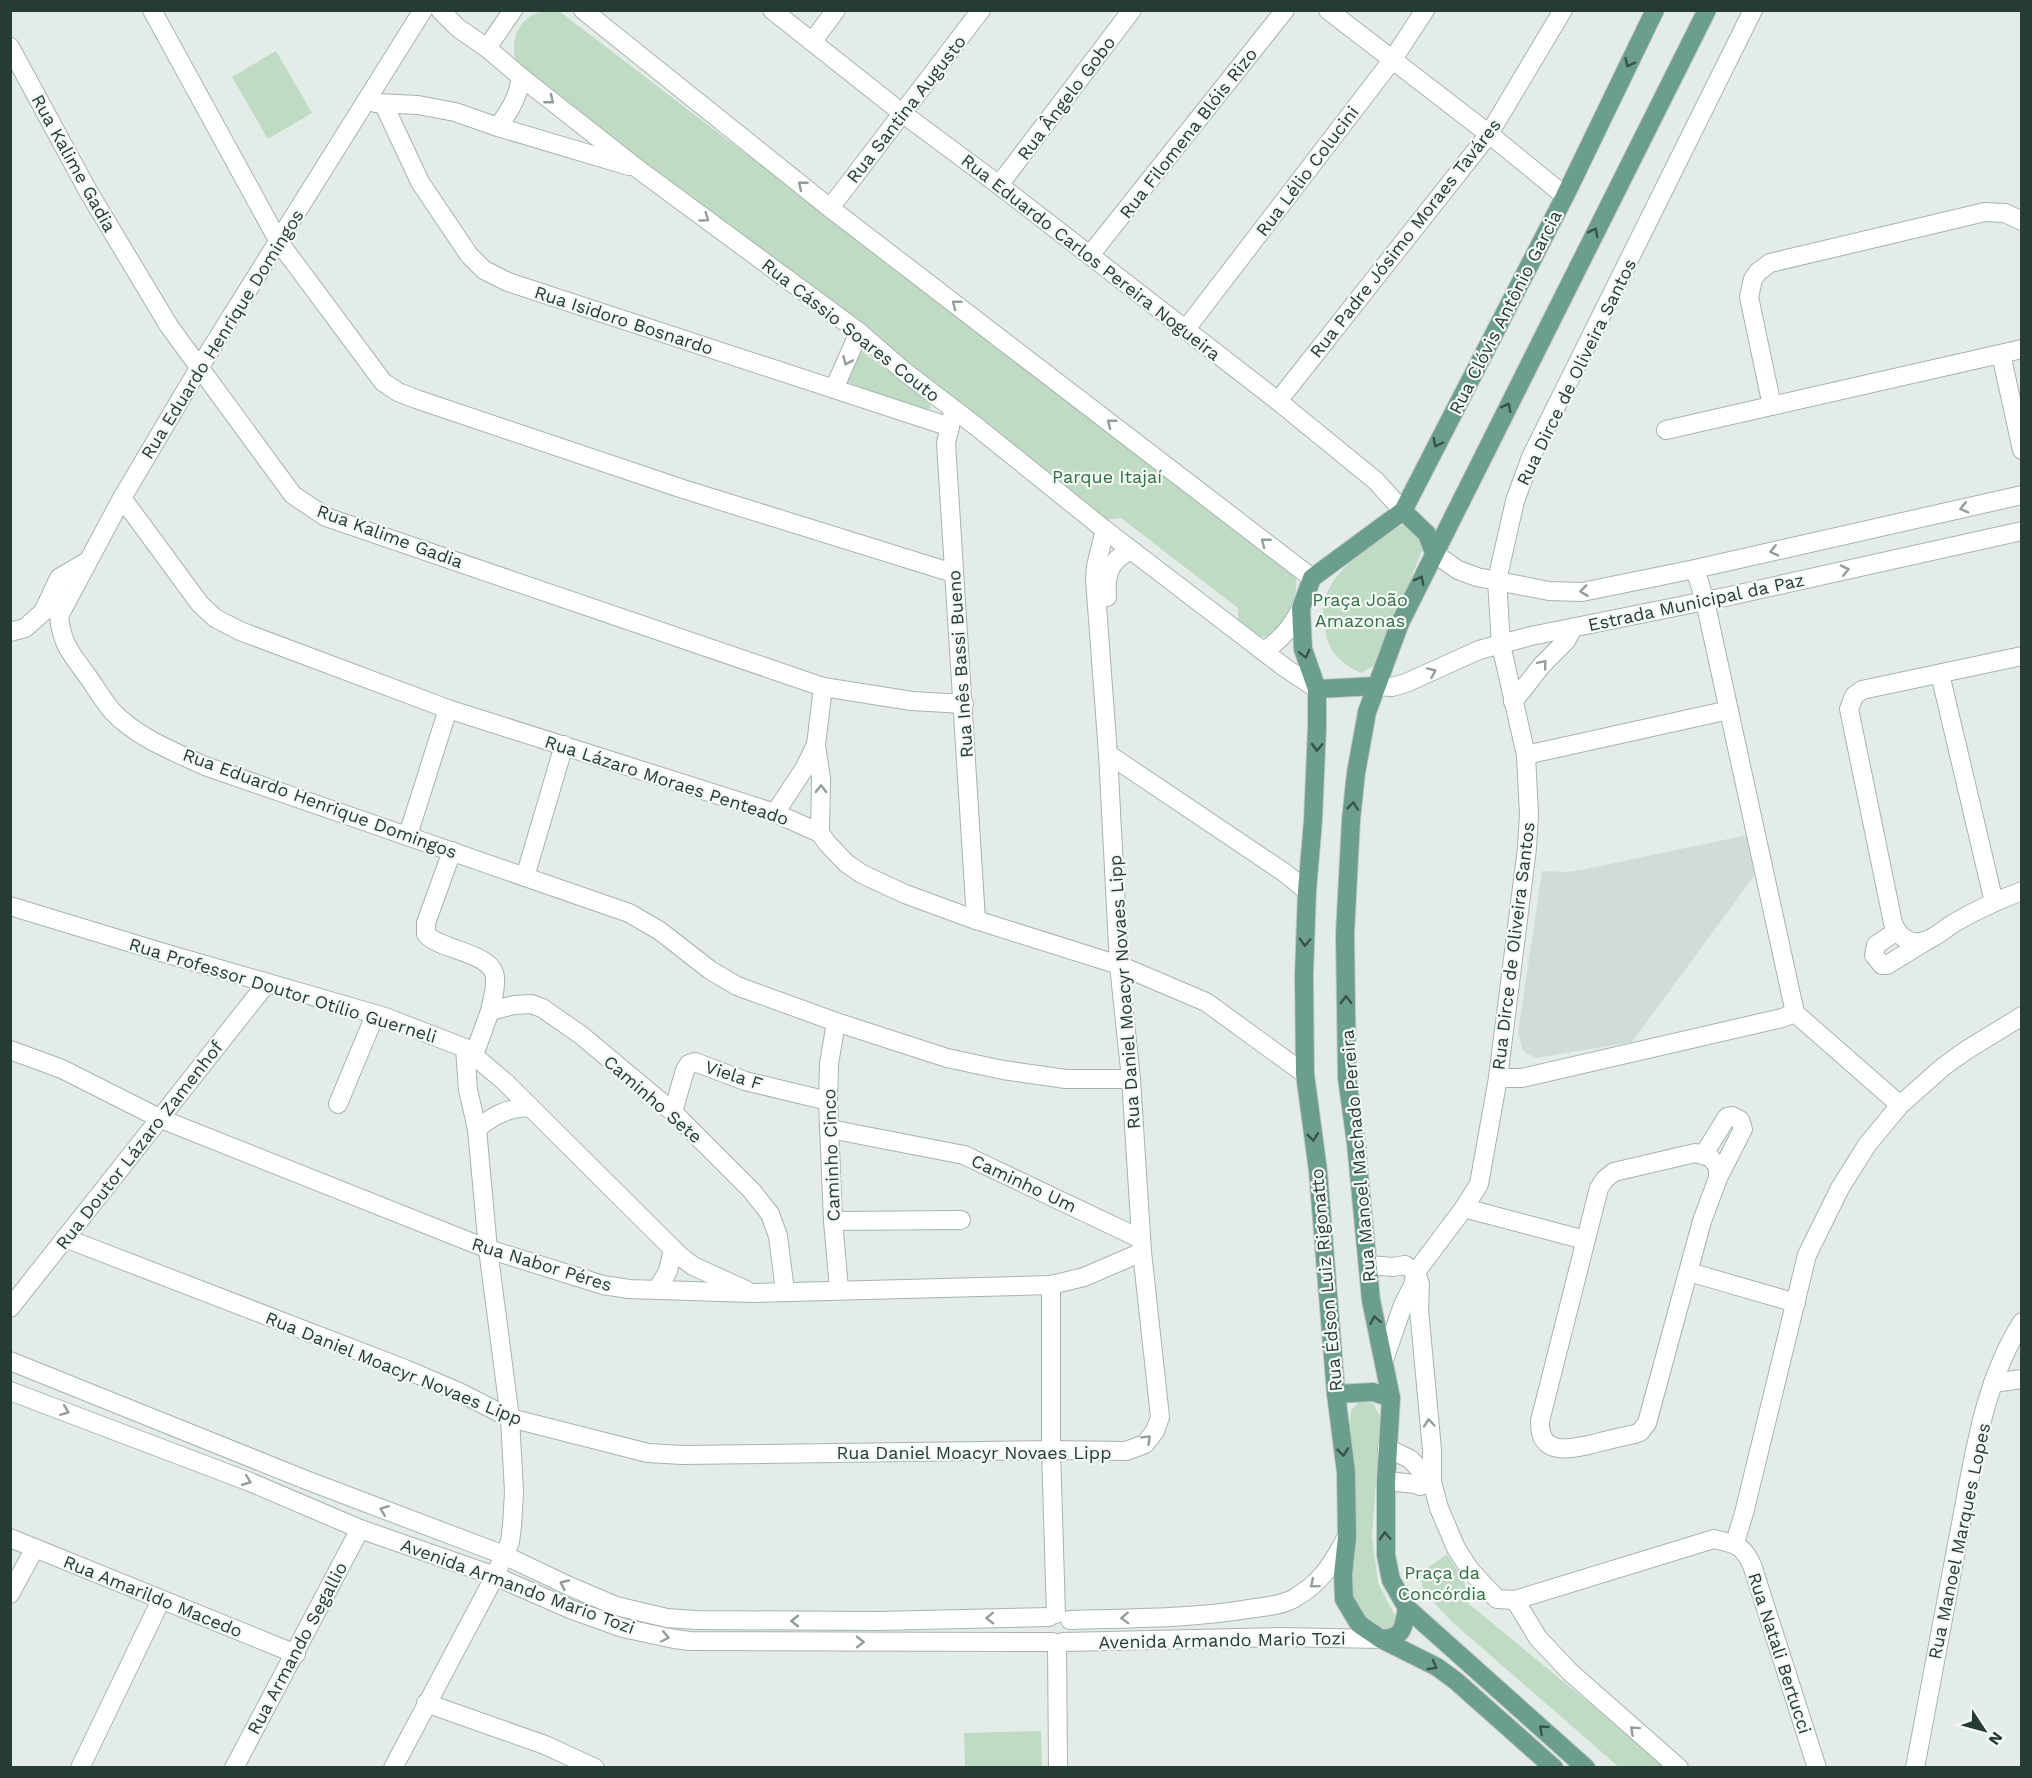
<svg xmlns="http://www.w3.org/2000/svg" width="2032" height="1778" viewBox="0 0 2032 1778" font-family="'Work Sans',sans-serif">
<rect width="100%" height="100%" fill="#e4ece8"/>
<path fill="#d2dcd7" d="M 1747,835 L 1757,872 L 1632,1042 L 1536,1058 L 1523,1051 L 1518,1033 L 1542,871 L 1567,872 L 1586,869 Z"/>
<g fill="#bfdbc4">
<path d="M 543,11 L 559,11 L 746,154 L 748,152 L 1295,576 C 1302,593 1281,644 1257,636 C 1251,634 1244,626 1238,622 L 1238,608 L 1121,518 L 1104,520 L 517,65 C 509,41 517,18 543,11 Z"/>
<path d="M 276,51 L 312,113 L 268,139 L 232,77 Z"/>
<path d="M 856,347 L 928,400 L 931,408 L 921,411 L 842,380 Z"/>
<path d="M 1402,525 C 1414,530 1420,535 1423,548 L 1377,664 L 1361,673 C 1341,663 1328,652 1325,629 C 1324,622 1322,613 1323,606 C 1331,567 1372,546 1402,525 Z"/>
<path d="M 1359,1402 L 1373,1403 L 1381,1418 L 1372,1537 L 1378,1583 L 1393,1612 L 1398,1619 L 1396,1629 L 1386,1634 L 1358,1614 L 1348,1583 L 1349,1431 L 1351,1410 Z"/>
<path d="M 1447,1554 L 1464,1581 L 1469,1604 L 1667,1767 L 1619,1767 L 1451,1621 L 1423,1590 L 1421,1573 Z"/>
<path d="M 1041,1731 L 1042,1767 L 965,1767 L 964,1733 Z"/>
</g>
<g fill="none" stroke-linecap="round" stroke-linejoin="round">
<defs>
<g id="minor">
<path d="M 152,10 L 279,242 L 383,382 L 398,392 L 416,399 L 683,489 L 953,573"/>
<path d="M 423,10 L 199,368 L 122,498 L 59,616 C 62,644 70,652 86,674 C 95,686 103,701 113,712 C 138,738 173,751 205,766 L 629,913 L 660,931 L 710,970 L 737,986 L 836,1022 L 947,1058 L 1003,1070 L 1066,1079 L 1131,1079"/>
<path d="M 440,10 L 458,28 L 487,48 L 521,77 L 638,169 L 859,332 L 905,372 L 977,427 L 1105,530 L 1284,667 L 1317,689"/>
<path d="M 583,10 L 830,208 L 1312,578"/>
<path d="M 772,10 L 902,113 L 999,185 L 1278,401 L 1376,481 L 1403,511"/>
<path d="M 1328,10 L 1489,134 L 1565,196"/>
<path d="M 812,42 L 836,10"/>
<path d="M 10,47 L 88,191 L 169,326 L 293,495 L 326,517 L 823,687 L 912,701 L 964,704"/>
<path d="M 487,48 L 513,10"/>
<path d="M 375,103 L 418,105 L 455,112 L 498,127 L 629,166"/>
<path d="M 384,105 L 420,182 L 469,255 L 484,270 L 508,282 L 950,427"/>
<path d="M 498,127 C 510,110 518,98 521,77"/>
<path d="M 999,185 L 1132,10"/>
<path d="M 830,208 L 981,10"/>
<path d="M 1090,255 L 1285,10"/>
<path d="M 1186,329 L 1393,59 L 1425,10"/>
<path d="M 2001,354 L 2022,450"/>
<path d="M 834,389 L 859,332"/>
<path d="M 1278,401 L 1489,134 L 1563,10"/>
<path d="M 1772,406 L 1749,297 L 1753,279 L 1758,272 L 1770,263 L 1985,212 L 2005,213 L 2022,221"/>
<path d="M 952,417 L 946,443 L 976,920"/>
<path d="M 1666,430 L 2022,349"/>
<path d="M 122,498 L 200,604 L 215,618 L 240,631 L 448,709 L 775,813 L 820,833 L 827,843 L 846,863 L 862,874 L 905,894 L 976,920 L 1119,965 L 1206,1002 L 1305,1074"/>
<path d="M 1434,553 L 1458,570 L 1477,577 L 1549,591 L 1582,592 L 1695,569 L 2022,495"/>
<path d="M 1695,569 L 1705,601 L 1795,1013 L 1900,1105"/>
<path d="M 1107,597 C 1105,574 1110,560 1131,550"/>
<path d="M 10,632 L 25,628 L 43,612 L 59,578 L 88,561"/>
<path d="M 1263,651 C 1281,641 1292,627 1301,608"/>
<path d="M 2022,656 L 1862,690 L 1854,696 L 1849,709 L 1893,923 C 1898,935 1907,944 1921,942 C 1933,940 1944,929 1954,923 C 1976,910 1998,900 2022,891"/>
<path d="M 1940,674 L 1992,894 L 1995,901"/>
<path d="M 1376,686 L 1392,687 L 1406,683 L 1479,650 L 1531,636 L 1730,596 L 2022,531"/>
<path d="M 1513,702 L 1542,665 L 1566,641 L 1573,628"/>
<path d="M 1108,754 L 1285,873 L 1307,891"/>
<path d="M 1526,755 L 1729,710"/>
<path d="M 775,813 L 804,769 L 816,745"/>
<path d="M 820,833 L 821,778 L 816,745 L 823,687"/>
<path d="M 408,835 L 448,709"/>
<path d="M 452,851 L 426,923 L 426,934 C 440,951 494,952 495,978 C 496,989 492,1001 490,1011"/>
<path d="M 525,877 L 564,745"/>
<path d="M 10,906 L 161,952 L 385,1017 L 465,1048 L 505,1082 L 680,1256 L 693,1266 L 746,1290"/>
<path d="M 1897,931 L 1876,945 L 1874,955 L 1882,965 L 1887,965 L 1926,941"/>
<path d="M 836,1022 L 829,1064 L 828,1101 L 833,1221 L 839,1289"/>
<path d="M 10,1050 L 62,1069 L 161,1119 L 488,1249 L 603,1285 L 629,1289 L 752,1293 L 1051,1285 L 1084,1277 L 1142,1252"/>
<path d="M 474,1055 L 490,1011 L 514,1005 L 531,1004 L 542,1008 L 581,1035 L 673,1112 L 752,1191 L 770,1214 L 778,1236 L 785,1291"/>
<path d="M 1498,1078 L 1522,1078 L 1782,1018 L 1795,1013"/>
<path d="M 338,1104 L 375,1015"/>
<path d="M 673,1112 L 685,1070 L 689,1064 L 695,1062 L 745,1081 L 828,1101"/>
<path d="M 477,1129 C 494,1115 507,1108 530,1107"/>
<path d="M 830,1129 L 964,1155 L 1141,1239"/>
<path d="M 1695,1153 L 1710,1157 L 1718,1167 L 1718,1178 L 1702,1221 L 1647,1423 L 1640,1432 L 1635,1434 C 1621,1437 1607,1440 1593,1444 C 1570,1449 1539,1457 1540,1421 L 1599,1188 L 1605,1179 L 1614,1172 Z"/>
<path d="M 1704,1154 L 1727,1117 L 1732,1116 L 1740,1120 L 1743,1129 L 1718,1178"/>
<path d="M 1464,1208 L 1585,1240"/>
<path d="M 833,1221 L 961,1220"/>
<path d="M 65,1238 L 405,1369 L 459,1392 L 510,1418 L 648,1453 L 683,1455 L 1051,1450 L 1126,1451 L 1145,1444 L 1155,1431 L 1160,1417 L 1142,1252 L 1131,1079 L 1119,965 L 1108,754 L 1095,579 L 1096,566 L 1105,530"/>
<path d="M 1369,1265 L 1393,1267 L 1405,1265 L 1416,1272"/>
<path d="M 1689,1272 L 1796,1303"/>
<path d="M 1418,1278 L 1420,1284 L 1419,1309 L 1432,1450 L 1432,1482 L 1439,1508 L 1456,1548 L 1470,1570 L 1497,1599 L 1515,1600 L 1714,1539 C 1736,1544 1742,1544 1752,1565 L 1817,1768"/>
<path d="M 1051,1285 L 1051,1450 L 1056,1614"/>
<path d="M 657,1290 L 668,1271 L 673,1249"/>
<path d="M 10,1308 L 267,983"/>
<path d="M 1384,1360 L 1403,1305 L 1413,1285 L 1416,1272 L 1464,1208 L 1479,1184 L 1498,1078 L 1527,848 L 1529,814 L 1526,755 L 1501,645 L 1497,580 L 1515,501 L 1531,457 L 1753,10"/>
<path d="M 10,1361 L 306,1480 L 504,1555 L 569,1586 L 616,1606 L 667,1618 L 696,1620 L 876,1621 L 1049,1617"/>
<path d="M 1993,1383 L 2022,1379"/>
<path d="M 10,1391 L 250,1482 L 360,1529 L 495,1576 L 570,1609 L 623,1628 L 674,1639 L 690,1641 L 1053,1642"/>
<path d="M 1387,1448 L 1410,1459 L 1432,1482"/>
<path d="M 1386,1481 L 1416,1484 L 1420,1486 L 1432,1482"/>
<path d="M 10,1538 L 296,1654"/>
<path d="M 1735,1543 L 1744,1513 L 1807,1255 L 1840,1188 L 1867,1145 L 1900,1105 L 1943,1067 L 1965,1051 L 2022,1016"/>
<path d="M 10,1594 L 35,1548"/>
<path d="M 1515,1600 L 1538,1638 L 1570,1672 L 1679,1768"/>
<path d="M 1070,1620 C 1129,1618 1190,1619 1248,1609 C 1263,1607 1279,1606 1293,1599 C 1321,1583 1331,1566 1346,1538"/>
<path d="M 1063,1642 L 1279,1637 L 1381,1639"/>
<path d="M 1057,1643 L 1058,1768"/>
<path d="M 426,1703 L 545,1745 L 595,1768"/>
<path d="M 80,1768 L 161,1600"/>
<path d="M 234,1768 L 360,1529"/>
<path d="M 393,1768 L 495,1576 L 510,1542 L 512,1526 L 514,1492 L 510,1418 L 488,1249 L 477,1129 L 468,1090 L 465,1048"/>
<path d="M 1915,1768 C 1929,1690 1944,1612 1959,1534 C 1973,1463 1982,1385 2022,1322"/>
</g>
<g id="major">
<path d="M 1403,511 L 1427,534 L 1434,553"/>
<path d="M 1317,689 L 1376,686"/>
<path d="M 1336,1394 L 1373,1392 L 1391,1398"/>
<path d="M 1381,1639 C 1404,1638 1403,1628 1407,1608"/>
<path d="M 1554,1768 L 1456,1681 L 1437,1667 L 1381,1639 L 1359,1624 L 1344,1599 L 1343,1575 L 1347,1537 L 1346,1472 L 1336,1394 L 1318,1171 L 1305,1074 L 1304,975 L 1307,891 L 1313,821 L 1317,727 L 1317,689 L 1303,649 L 1301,608 L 1312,578 L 1403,511 L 1565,196 L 1655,10"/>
<path d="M 1586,1768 L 1407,1608 L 1391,1580 L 1386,1555 L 1386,1481 L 1391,1398 L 1371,1300 L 1356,1143 L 1347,1078 L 1345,934 L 1351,820 L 1356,773 L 1367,712 L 1400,623 L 1707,10"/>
</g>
</defs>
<use href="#minor" stroke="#a7b4ae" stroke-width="20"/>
<use href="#major" stroke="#c2c8c6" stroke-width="20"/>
<use href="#minor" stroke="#fff" stroke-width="18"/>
<use href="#major" stroke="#6c9e8d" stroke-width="18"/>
</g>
<defs><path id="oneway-chevron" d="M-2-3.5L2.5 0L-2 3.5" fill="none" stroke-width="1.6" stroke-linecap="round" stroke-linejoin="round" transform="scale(1.5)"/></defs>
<g stroke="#37544a">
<use href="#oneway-chevron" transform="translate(1629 63) rotate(116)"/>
<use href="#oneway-chevron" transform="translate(1594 232) rotate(-63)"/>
<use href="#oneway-chevron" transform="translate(1507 407) rotate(-63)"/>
<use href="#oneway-chevron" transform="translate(1437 443) rotate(117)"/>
<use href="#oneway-chevron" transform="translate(1420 580) rotate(-63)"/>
<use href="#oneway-chevron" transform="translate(1305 654) rotate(76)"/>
<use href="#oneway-chevron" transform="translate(1317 747) rotate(93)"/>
<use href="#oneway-chevron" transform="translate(1353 806) rotate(-84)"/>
<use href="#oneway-chevron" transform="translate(1305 942) rotate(92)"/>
<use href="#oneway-chevron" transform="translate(1346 1000) rotate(-91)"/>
<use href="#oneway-chevron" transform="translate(1313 1137) rotate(83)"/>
<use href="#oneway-chevron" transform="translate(1375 1320) rotate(-101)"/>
<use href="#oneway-chevron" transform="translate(1343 1452) rotate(83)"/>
<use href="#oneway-chevron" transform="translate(1385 1536) rotate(-92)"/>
<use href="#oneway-chevron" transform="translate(1433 1666) rotate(30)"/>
<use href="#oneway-chevron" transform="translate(1543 1729) rotate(-138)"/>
</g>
<g stroke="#929e9a">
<use href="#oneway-chevron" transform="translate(550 100) rotate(38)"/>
<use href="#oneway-chevron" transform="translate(802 185) rotate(-141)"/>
<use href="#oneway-chevron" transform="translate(705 218) rotate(36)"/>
<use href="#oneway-chevron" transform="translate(956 304) rotate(-142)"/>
<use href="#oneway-chevron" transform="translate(847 361) rotate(114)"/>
<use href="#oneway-chevron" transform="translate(1111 423) rotate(-142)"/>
<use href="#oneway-chevron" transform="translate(1964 508) rotate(167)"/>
<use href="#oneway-chevron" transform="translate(1265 542) rotate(-142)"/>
<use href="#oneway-chevron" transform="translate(1774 551) rotate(167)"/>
<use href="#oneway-chevron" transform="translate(1845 570) rotate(-13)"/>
<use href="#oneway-chevron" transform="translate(1584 591) rotate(173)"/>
<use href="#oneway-chevron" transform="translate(1543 664) rotate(-50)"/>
<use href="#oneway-chevron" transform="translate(1432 672) rotate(-24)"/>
<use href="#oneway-chevron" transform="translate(821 789) rotate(-89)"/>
<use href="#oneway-chevron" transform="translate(65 1411) rotate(21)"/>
<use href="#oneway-chevron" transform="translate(1429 1423) rotate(-95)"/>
<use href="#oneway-chevron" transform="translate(1147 1439) rotate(-45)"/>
<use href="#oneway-chevron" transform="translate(247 1481) rotate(22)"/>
<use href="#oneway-chevron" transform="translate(384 1510) rotate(-159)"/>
<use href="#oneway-chevron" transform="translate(564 1584) rotate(-155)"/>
<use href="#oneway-chevron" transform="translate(1314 1584) rotate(140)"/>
<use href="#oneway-chevron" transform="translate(990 1618) rotate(179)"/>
<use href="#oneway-chevron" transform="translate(1125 1618) rotate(178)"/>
<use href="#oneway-chevron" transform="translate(795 1621) rotate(180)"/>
<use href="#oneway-chevron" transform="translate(665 1637) rotate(12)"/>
<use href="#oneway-chevron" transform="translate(860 1642)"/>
<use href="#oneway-chevron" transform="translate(1634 1730) rotate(-138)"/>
</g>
<g text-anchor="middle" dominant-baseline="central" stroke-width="4.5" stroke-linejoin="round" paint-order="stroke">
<g font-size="18" fill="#253c34" stroke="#f4f9f6">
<text transform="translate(1066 98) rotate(-53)">Rua Ângelo Gobo</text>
<text transform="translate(906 109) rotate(-52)">Rua Santina Augusto</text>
<text transform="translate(1188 133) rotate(-52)">Rua Filomena Blóis Rizo</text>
<text transform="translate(74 163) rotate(61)">Rua Kalime Gadia</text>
<text transform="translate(1307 171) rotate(-53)">Rua Lélio Colucini</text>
<text transform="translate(1405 238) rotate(-52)">Rua Padre Jósimo Moraes Taváres</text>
<text transform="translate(1091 257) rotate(38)">Rua Eduardo Carlos Pereira Nogueira</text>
<text transform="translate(1505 312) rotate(-63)">Rua Clóvis Antônio Garcia</text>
<text transform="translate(624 320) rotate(18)">Rua Isidoro Bosnardo</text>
<text transform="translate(851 330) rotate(38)">Rua Cássio Soares Couto</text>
<text transform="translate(222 334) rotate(-58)">Rua Eduardo Henrique Domingos</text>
<text transform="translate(1576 372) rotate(-64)">Rua Dirce de Oliveira Santos</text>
<text transform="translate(390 536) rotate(20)">Rua Kalime Gadia</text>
<text transform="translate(1696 602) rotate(-12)">Estrada Municipal da Paz</text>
<text transform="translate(960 664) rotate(-94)">Rua Inês Bassi Bueno</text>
<text transform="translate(667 780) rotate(18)">Rua Lázaro Moraes Penteado</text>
<text transform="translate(320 803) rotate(20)">Rua Eduardo Henrique Domingos</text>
<text transform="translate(1513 946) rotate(-83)">Rua Dirce de Oliveira Santos</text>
<text transform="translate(283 990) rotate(17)">Rua Professor Doutor Otílio Guerneli</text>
<text transform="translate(1124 992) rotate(-94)">Rua Daniel Moacyr Novaes Lipp</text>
<text transform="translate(734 1075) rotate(18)">Viela F</text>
<text transform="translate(653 1099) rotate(41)">Caminho Sete</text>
<text transform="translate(139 1145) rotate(-52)">Rua Doutor Lázaro Zamenhof</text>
<text transform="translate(831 1155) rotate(-92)">Caminho Cinco</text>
<text transform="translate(1358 1156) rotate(-95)">Rua Manoel Machado Pereira</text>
<text transform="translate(1024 1183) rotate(25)">Caminho Um</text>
<text transform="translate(542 1264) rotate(17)">Rua Nabor Péres</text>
<text transform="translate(1326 1280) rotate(-95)">Rua Édson Luiz Rigonatto</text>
<text transform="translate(394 1368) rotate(22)">Rua Daniel Moacyr Novaes Lipp</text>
<text x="974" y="1452">Rua Daniel Moacyr Novaes Lipp</text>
<text transform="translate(1959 1541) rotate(-78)">Rua Manoel Marques Lopes</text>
<text transform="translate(518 1586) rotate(20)">Avenida Armando Mario Tozi</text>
<text transform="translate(153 1596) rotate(22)">Rua Amarildo Macedo</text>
<text transform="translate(1222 1640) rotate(-1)">Avenida Armando Mario Tozi</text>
<text transform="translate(297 1648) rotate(-62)">Rua Armando Segallio</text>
<text transform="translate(1780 1653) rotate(72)">Rua Natali Bertucci</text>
</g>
<g font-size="18" fill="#327045" stroke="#f4f9f6">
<text x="1107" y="476">Parque Itajaí</text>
<text x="1360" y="599">Praça João<tspan x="1360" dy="21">Amazonas</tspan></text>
<text x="1442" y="1572">Praça da<tspan x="1442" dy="21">Concórdia</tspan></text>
</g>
</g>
<rect width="2032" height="1778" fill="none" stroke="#253c34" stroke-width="24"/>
<g transform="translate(1984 1730) rotate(126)" stroke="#f4f9f6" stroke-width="4.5" paint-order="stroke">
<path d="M0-4.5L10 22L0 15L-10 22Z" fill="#253c34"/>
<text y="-9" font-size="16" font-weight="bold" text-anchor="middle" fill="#253c34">N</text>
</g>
</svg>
